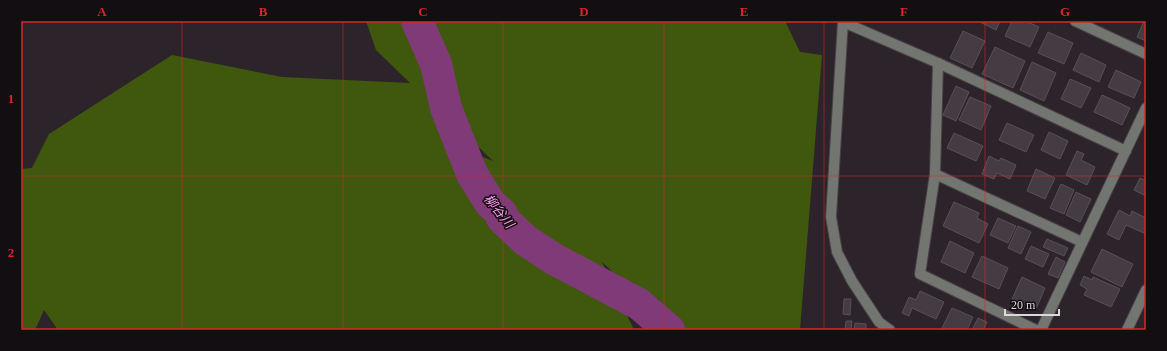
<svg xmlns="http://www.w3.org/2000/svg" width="1167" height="351" viewBox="0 0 1167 351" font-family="'Times New Roman','Noto Sans JP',serif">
<rect width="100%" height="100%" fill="#2c242a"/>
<path fill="#3f580e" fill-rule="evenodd" d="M 366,21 L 785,21 L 800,52 L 822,55 L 800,330 L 675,330 L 602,262 L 634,330 L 58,330 L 44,310 L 35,330 L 21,330 L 21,169 L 32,168 L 49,134 L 172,55 L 282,77 L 410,83 L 376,50 ZM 460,130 L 461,130 L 493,161 L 468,151 Z"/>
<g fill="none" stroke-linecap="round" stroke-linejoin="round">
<path stroke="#803a78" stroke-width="32" d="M 417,21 L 436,64 L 446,108 L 472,174 L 490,203 L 502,214 L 502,218 L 525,240 L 554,259 L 639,304 L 669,330"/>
</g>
<g fill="#453c43" stroke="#595057">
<path d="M 978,21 L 1000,21 L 996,30 Z"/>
<path d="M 1012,21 L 1025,21 L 1039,27 L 1030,47 L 1005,36 Z"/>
<path d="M 1144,21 L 1146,21 L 1146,41 L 1137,37 Z"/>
<path d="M 963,31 L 985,41 L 972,68 L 950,58 Z"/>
<path d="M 1048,32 L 1073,43 L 1064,64 L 1038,53 Z"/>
<path d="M 995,47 L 1025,61 L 1013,88 L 982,74 Z"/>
<path d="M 1081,53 L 1106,65 L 1099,82 L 1073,70 Z"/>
<path d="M 1032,62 L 1056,73 L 1044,101 L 1020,90 Z"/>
<path d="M 1116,70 L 1141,82 L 1134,98 L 1108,87 Z"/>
<path d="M 1070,79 L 1091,88 L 1081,108 L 1061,99 Z"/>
<path d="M 956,86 L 969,92 L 956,121 L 943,115 Z"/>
<path d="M 1102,95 L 1130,108 L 1122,125 L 1094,112 Z"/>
<path d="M 970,97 L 991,106 L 981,130 L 959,120 Z"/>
<path d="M 1007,123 L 1034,135 L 1026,152 L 999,140 Z"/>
<path d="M 1049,132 L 1068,141 L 1060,159 L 1041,150 Z"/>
<path d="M 954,133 L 983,146 L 976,161 L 947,148 Z"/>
<path d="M 1077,151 L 1084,154 L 1081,160 L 1095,167 L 1087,185 L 1066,175 Z"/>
<path d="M 989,156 L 999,161 L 1001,158 L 1016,165 L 1010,179 L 997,173 L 994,179 L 982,174 Z"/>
<path d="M 1036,169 L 1055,178 L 1045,199 L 1027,191 Z"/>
<path d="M 1140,178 L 1146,181 L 1146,196 L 1134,190 Z"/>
<path d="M 1061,184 L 1074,190 L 1064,214 L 1050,208 Z"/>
<path d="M 1076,192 L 1091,199 L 1080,222 L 1066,215 Z"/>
<path d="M 954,202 L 979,213 L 977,218 L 988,224 L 979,243 L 943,226 Z"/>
<path d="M 1119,210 L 1130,216 L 1132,211 L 1146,218 L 1146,234 L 1126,225 L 1119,240 L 1107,234 Z"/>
<path d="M 998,218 L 1016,226 L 1008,243 L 990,235 Z"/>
<path d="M 1018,226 L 1031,232 L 1021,254 L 1008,248 Z"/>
<path d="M 1047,239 L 1068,248 L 1064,256 L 1043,247 Z"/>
<path d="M 950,241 L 974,253 L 965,273 L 941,262 Z"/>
<path d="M 1031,246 L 1049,254 L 1043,267 L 1025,259 Z"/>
<path d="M 1102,249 L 1133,264 L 1122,287 L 1091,272 Z"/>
<path d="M 982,256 L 1008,268 L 999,289 L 972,277 Z"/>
<path d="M 1056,257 L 1065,262 L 1058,278 L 1048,274 Z"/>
<path d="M 1084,276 L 1092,280 L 1093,277 L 1120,289 L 1111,307 L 1084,295 L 1087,289 L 1080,285 Z"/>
<path d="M 1022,277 L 1045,288 L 1036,309 L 1012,299 Z"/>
<path d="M 920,291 L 944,302 L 936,319 L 912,308 L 909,316 L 902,313 L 909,297 L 916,300 Z"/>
<path d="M 844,299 L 851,299 L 850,315 L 843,314 Z"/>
<path d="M 952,308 L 973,317 L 967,330 L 941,330 Z"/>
<path d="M 978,318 L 987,322 L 983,330 L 972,330 Z"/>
<path d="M 846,321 L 852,321 L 851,330 L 845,330 Z"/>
<path d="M 855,323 L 866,324 L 866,330 L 854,330 Z"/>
</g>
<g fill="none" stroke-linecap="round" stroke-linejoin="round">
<defs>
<g id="minor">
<path d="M 843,21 L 831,217 L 837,252 L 852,281 L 879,322 L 890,330"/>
<path d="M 1075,21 L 1146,54"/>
<path d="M 843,22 L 938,63 L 1126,151"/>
<path d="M 938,63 L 935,174 L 920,274 L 1036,330"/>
<path d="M 935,174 L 1082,242"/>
<path d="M 1041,330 L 1146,108"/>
<path d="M 1127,330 L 1146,290"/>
</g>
</defs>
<use href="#minor" stroke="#484146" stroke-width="12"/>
<use href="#minor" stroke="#737570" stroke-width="10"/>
</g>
<path fill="none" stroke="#d62828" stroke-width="1" stroke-opacity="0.55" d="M 182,21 L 182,330M 343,21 L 343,330M 503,21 L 503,330M 664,21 L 664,330M 824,21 L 824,330M 985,21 L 985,330M 21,176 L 1146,176"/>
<g text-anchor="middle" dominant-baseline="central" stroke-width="3" stroke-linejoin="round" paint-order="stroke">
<g font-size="13" font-style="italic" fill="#fe9df1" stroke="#120e11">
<text transform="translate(499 211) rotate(51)">柳谷川</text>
</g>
</g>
<rect width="1167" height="351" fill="none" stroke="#120e11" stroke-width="44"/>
<path d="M1005 309v6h54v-6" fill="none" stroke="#dcd7db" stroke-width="2"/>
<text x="1011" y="309" font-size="12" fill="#dcd7db" stroke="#120e11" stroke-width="3" paint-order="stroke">20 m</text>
<rect x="22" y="22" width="1123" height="307" fill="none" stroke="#d62828" stroke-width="1.5"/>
<g font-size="13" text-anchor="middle" font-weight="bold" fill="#d62828">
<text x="102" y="16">A</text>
<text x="263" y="16">B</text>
<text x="423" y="16">C</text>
<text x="584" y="16">D</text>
<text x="744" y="16">E</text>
<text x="904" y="16">F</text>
<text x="1065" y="16">G</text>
<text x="11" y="103">1</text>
<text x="11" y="257">2</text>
</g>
</svg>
